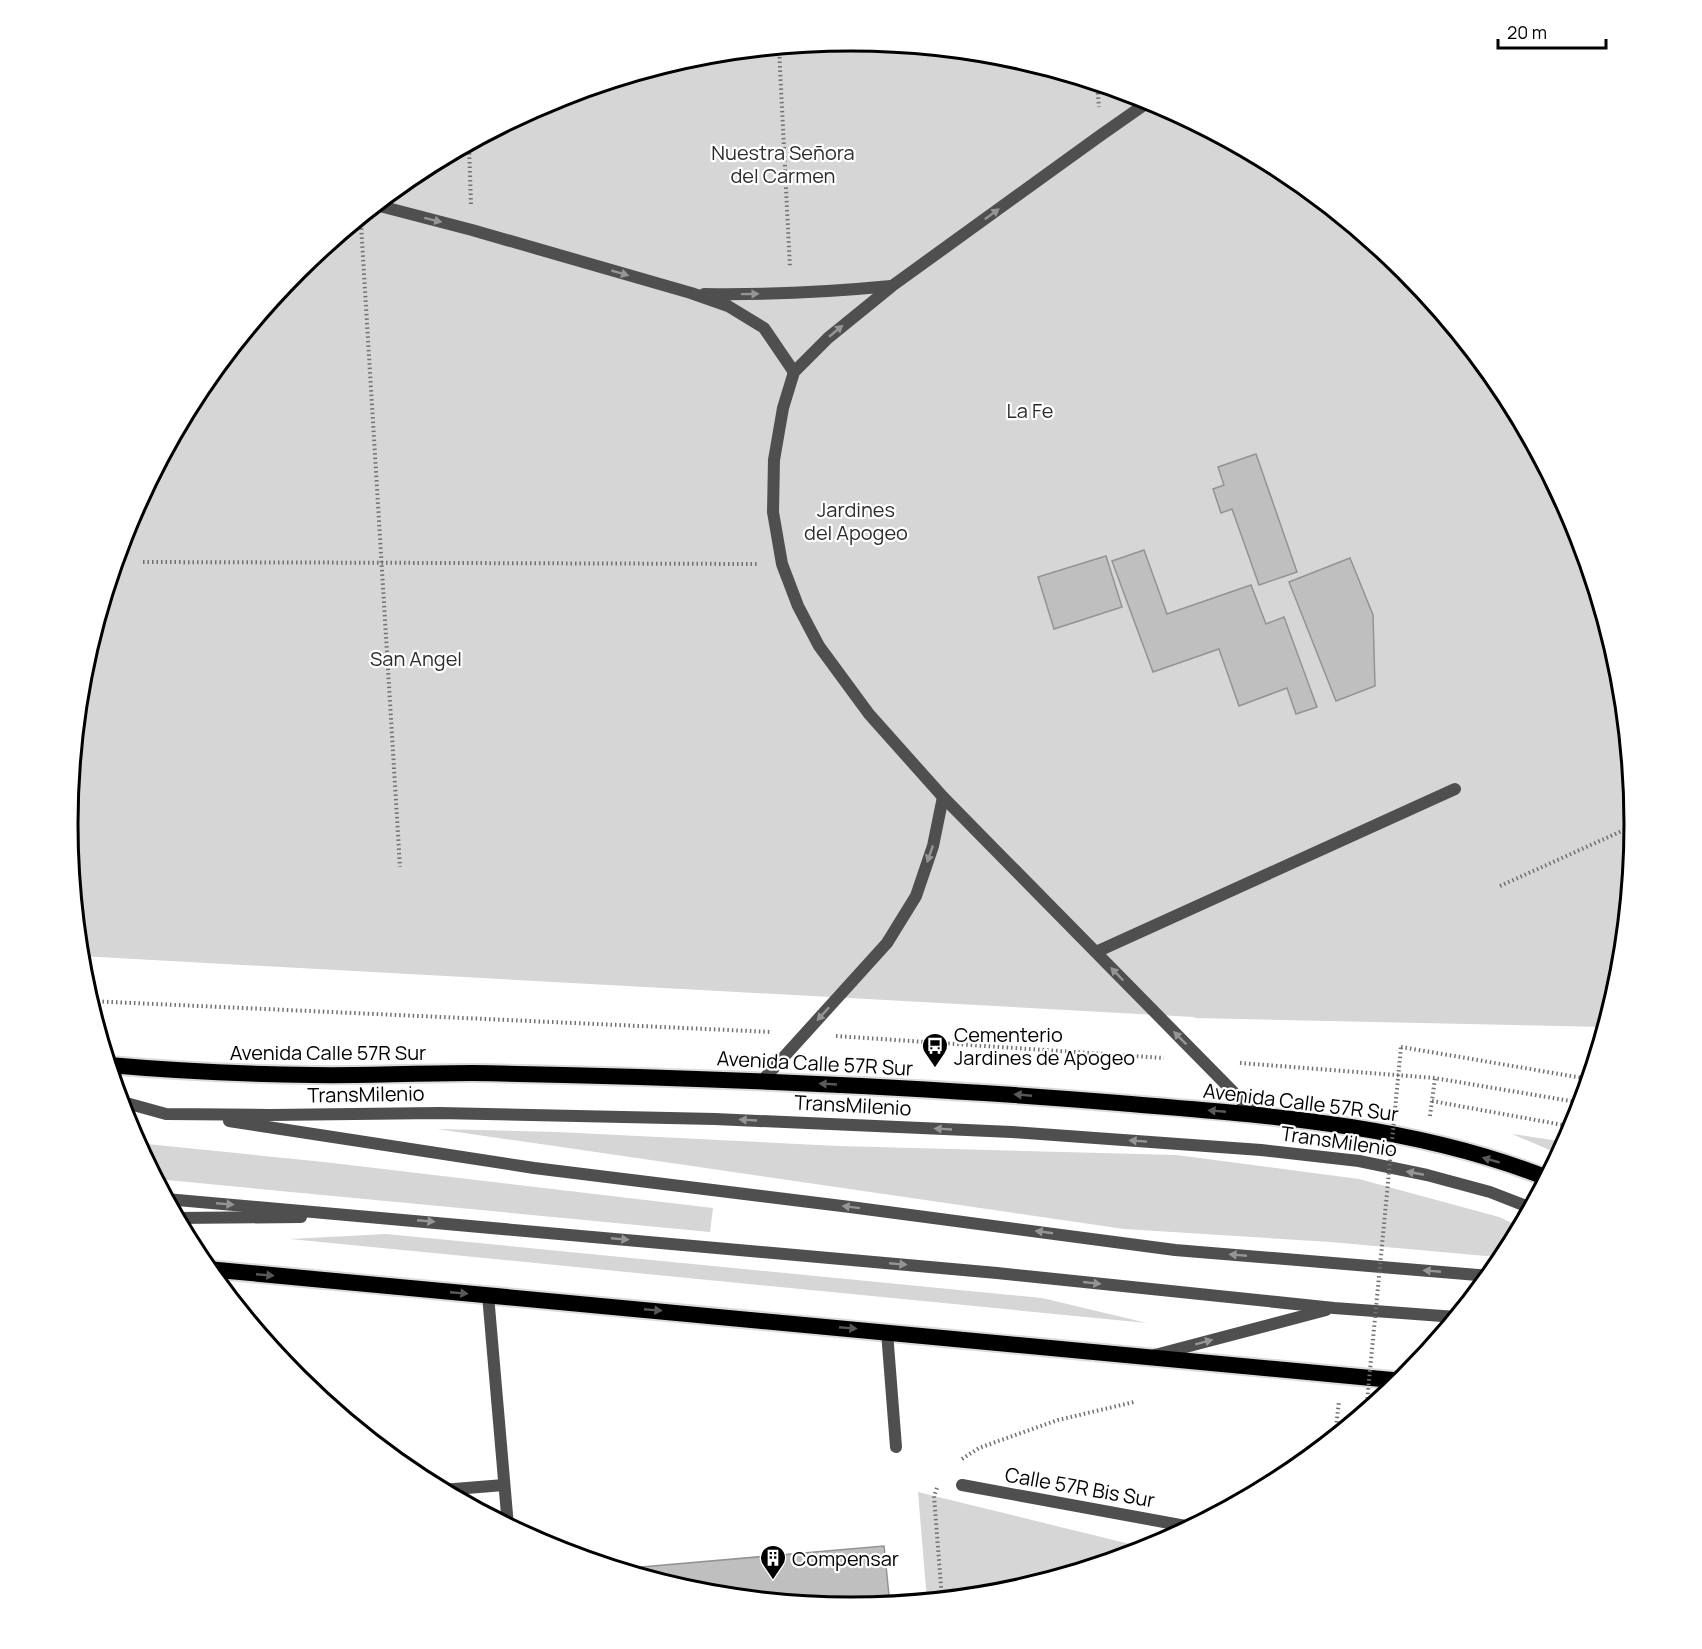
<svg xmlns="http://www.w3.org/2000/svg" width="1702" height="1649" viewBox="0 0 1702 1649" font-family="Manrope,sans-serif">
<rect width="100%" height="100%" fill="#fff"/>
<g fill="#d6d6d6">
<path d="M 851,41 L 1004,56 L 1151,100 L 1287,173 L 1406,270 L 1503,389 L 1575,525 L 1620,672 L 1635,825 L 1620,978 L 1605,1027 L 1195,1018 L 1194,1017 L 80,956 L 67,824 L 82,671 L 127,524 L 199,389 L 297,270 L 416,172 L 551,100 L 698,56 Z"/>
<path d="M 437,1129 L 557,1132 L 838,1146 L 1176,1155 L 1359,1179 L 1499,1217 L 1520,1227 L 1506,1254 L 1486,1256 L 1330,1242 L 1124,1229 Z"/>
<path d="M 1512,1134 L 1566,1142 L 1559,1154 Z"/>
<path d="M 137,1143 L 324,1162 L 713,1208 L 710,1232 L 156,1179 Z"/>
<path d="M 386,1234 L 1042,1298 L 1147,1323 L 290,1239 Z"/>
<path d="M 918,1492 L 934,1496 L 1150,1549 L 1004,1593 L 927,1601 Z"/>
</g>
<g fill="#bfbfbf" stroke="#939393" stroke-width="1.5">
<path d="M 1256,454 L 1297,572 L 1259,585 L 1232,509 L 1221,513 L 1213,489 L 1224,485 L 1218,467 Z"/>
<path d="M 1144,550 L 1167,614 L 1251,585 L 1266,624 L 1284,617 L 1317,707 L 1296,714 L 1287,688 L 1239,706 L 1219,649 L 1153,672 L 1112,561 Z"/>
<path d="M 1106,556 L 1122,607 L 1054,629 L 1038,577 Z"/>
<path d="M 1350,558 L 1373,615 L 1375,686 L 1336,701 L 1289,582 Z"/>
<path d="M 884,1546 L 890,1605 L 851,1608 L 698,1593 L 618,1569 Z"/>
</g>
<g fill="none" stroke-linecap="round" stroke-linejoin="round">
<defs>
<g id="trunk">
<path d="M 109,1065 C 176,1071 244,1074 312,1075 C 365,1076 419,1073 472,1073 C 688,1077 904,1085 1119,1103 C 1263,1115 1411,1124 1547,1178"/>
<path d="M 207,1269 L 1403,1381"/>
</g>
</defs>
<use href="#trunk" stroke="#dbdbdb" stroke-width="20"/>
<g stroke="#717171" stroke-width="4" stroke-dasharray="1.5 3" stroke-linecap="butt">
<path d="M 779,48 L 790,268"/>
<path d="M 1097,84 L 1099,107"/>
<path d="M 469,144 L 471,205"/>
<path d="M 361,224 L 400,867"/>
<path d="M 143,562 L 757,564"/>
<path d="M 1500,886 L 1635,825"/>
<path d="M 89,1001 L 772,1032"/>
<path d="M 836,1036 L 1164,1058"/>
<path d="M 1401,1047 L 1589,1079"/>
<path d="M 1240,1063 L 1435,1078 L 1582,1103"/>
<path d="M 1432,1101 L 1574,1127"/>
<path d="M 1430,1116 L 1435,1078"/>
<path d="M 1335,1436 L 1339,1401"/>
<path d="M 962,1459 L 979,1448 L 1058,1420 L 1134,1402"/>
<path d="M 937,1488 L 934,1496 L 942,1599"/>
</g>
<g stroke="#4f4f4f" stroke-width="12">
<path d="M 1151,100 L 1101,135 L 892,286 L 828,338 L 794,372 L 783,408 L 774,460 L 773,512 L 782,564 L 798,606 L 819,646 L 869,714 L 943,797 L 1255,1114"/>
<path d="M 376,205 L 472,230 L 691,293 L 728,306 L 764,328 L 794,372"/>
<path d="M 704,294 C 767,295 829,292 891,286"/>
<path d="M 1096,952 L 1455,789"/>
<path d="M 762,1081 L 887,943 L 916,896 L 933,846 L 943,797"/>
<path d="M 119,1101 L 166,1114 L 270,1115 L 439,1113 L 715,1119 L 1012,1132 L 1261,1150 L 1359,1161 L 1427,1175 L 1490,1192 L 1531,1208"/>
<path d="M 229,1121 L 534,1168 L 850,1207 L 1175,1250 L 1490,1276"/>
<path d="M 166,1199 L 997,1273 L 1334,1308 L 1456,1317"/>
<path d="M 176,1218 L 301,1217"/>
<path d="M 488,1295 L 508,1526"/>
<path d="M 887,1332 L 896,1447"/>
<path d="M 1155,1355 L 1326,1310"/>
<path d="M 962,1485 L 1191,1527"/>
<path d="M 442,1490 L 504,1485"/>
</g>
<use href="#trunk" stroke="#000" stroke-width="16"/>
<path stroke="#717171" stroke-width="4" stroke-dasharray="1.5 3" stroke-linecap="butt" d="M 1366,1412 L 1401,1047"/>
</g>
<defs><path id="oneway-solid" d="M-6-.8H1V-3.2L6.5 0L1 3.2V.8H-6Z" transform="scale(1.5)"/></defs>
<g fill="#959595">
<use href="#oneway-solid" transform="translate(992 214) rotate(-36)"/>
<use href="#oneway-solid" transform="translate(433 220) rotate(14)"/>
<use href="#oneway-solid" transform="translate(620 273) rotate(16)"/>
<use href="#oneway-solid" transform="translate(750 294) rotate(-1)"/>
<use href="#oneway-solid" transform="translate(836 331) rotate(-40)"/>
<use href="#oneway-solid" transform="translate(930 854) rotate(109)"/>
<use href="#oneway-solid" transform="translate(1117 974) rotate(-134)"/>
<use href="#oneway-solid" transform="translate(823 1014) rotate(132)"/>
<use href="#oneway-solid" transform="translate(1180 1038) rotate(-135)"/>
<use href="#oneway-solid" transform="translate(748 1120) rotate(-177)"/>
<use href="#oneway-solid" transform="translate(943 1129) rotate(-177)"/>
<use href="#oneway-solid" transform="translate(1138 1141) rotate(-176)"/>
<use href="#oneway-solid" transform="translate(1415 1173) rotate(-169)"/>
<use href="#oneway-solid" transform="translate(225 1204) rotate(5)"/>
<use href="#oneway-solid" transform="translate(851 1207) rotate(-173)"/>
<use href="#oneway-solid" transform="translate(426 1221) rotate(5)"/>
<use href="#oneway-solid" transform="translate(1044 1232) rotate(-172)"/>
<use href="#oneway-solid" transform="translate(620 1239) rotate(5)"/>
<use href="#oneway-solid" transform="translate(1238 1255) rotate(-175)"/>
<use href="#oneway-solid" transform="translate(898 1264) rotate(5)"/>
<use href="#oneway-solid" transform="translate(1432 1271) rotate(-175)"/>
<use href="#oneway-solid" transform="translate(1092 1283) rotate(6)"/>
<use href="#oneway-solid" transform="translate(1204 1342) rotate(-15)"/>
</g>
<g fill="#595959">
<use href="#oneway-solid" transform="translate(828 1084) rotate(-177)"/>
<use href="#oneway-solid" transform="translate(1023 1095) rotate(-175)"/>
<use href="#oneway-solid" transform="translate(1217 1111) rotate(-175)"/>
<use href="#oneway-solid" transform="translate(1491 1160) rotate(-164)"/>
<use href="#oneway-solid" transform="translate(265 1275) rotate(5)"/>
<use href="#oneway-solid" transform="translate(459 1293) rotate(5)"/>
<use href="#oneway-solid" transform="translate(653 1310) rotate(5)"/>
<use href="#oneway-solid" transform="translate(848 1328) rotate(5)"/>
</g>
<defs>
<symbol id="bus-pin" viewBox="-11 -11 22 30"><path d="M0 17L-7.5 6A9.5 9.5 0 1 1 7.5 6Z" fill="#000" stroke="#fff"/><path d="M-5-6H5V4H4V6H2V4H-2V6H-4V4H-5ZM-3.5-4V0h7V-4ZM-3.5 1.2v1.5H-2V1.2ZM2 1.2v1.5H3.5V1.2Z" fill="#fff"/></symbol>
<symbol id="building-pin" viewBox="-11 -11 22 30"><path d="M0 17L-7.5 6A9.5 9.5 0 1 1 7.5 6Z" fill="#000" stroke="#fff"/><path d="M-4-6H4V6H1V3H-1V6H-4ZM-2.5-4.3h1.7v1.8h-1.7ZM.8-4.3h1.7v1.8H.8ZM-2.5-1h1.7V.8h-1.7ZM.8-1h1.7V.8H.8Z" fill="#fff"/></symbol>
</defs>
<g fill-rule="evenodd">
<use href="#bus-pin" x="920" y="1031" width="30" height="40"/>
<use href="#building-pin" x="758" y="1543" width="30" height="40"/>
</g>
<g text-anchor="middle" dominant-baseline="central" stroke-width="4.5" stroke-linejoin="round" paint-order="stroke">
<g font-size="20" fill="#2d2d2d" stroke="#fff">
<text x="783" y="152">Nuestra Señora<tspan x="783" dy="23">del Carmen</tspan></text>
<text x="1030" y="410">La Fe</text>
<text x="856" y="509">Jardines<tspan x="856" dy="23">del Apogeo</tspan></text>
<text x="416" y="658">San Angel</text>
</g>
<g font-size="20" fill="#000" stroke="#fff" text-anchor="start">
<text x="954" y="1034">Cementerio<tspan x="954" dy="23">Jardines de Apogeo</tspan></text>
<text x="792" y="1558">Compensar</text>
</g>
<g font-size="20" fill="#000" stroke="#fff">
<text x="328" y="1052">Avenida Calle 57R Sur</text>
<text transform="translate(815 1063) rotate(3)">Avenida Calle 57R Sur</text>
<text transform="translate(366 1094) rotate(-1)">TransMilenio</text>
<text transform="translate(1301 1102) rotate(7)">Avenida Calle 57R Sur</text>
<text transform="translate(853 1105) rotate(3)">TransMilenio</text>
<text transform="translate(1339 1141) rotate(8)">TransMilenio</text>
<text transform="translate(1080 1487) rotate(10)">Calle 57R Bis Sur</text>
</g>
</g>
<path d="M0 0H1702V1649H0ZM78 824a773 773 0 1 1 1546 0a773 773 0 1 1-1546 0Z" fill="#fff" fill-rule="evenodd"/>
<path fill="none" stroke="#000" stroke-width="3" d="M78 824a773 773 0 1 1 1546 0a773 773 0 1 1-1546 0Z"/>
<path d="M1498 39v9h108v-9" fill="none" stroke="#000000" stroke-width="3"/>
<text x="1507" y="39" font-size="18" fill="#000000" stroke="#ffffff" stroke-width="4.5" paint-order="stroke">20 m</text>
</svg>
